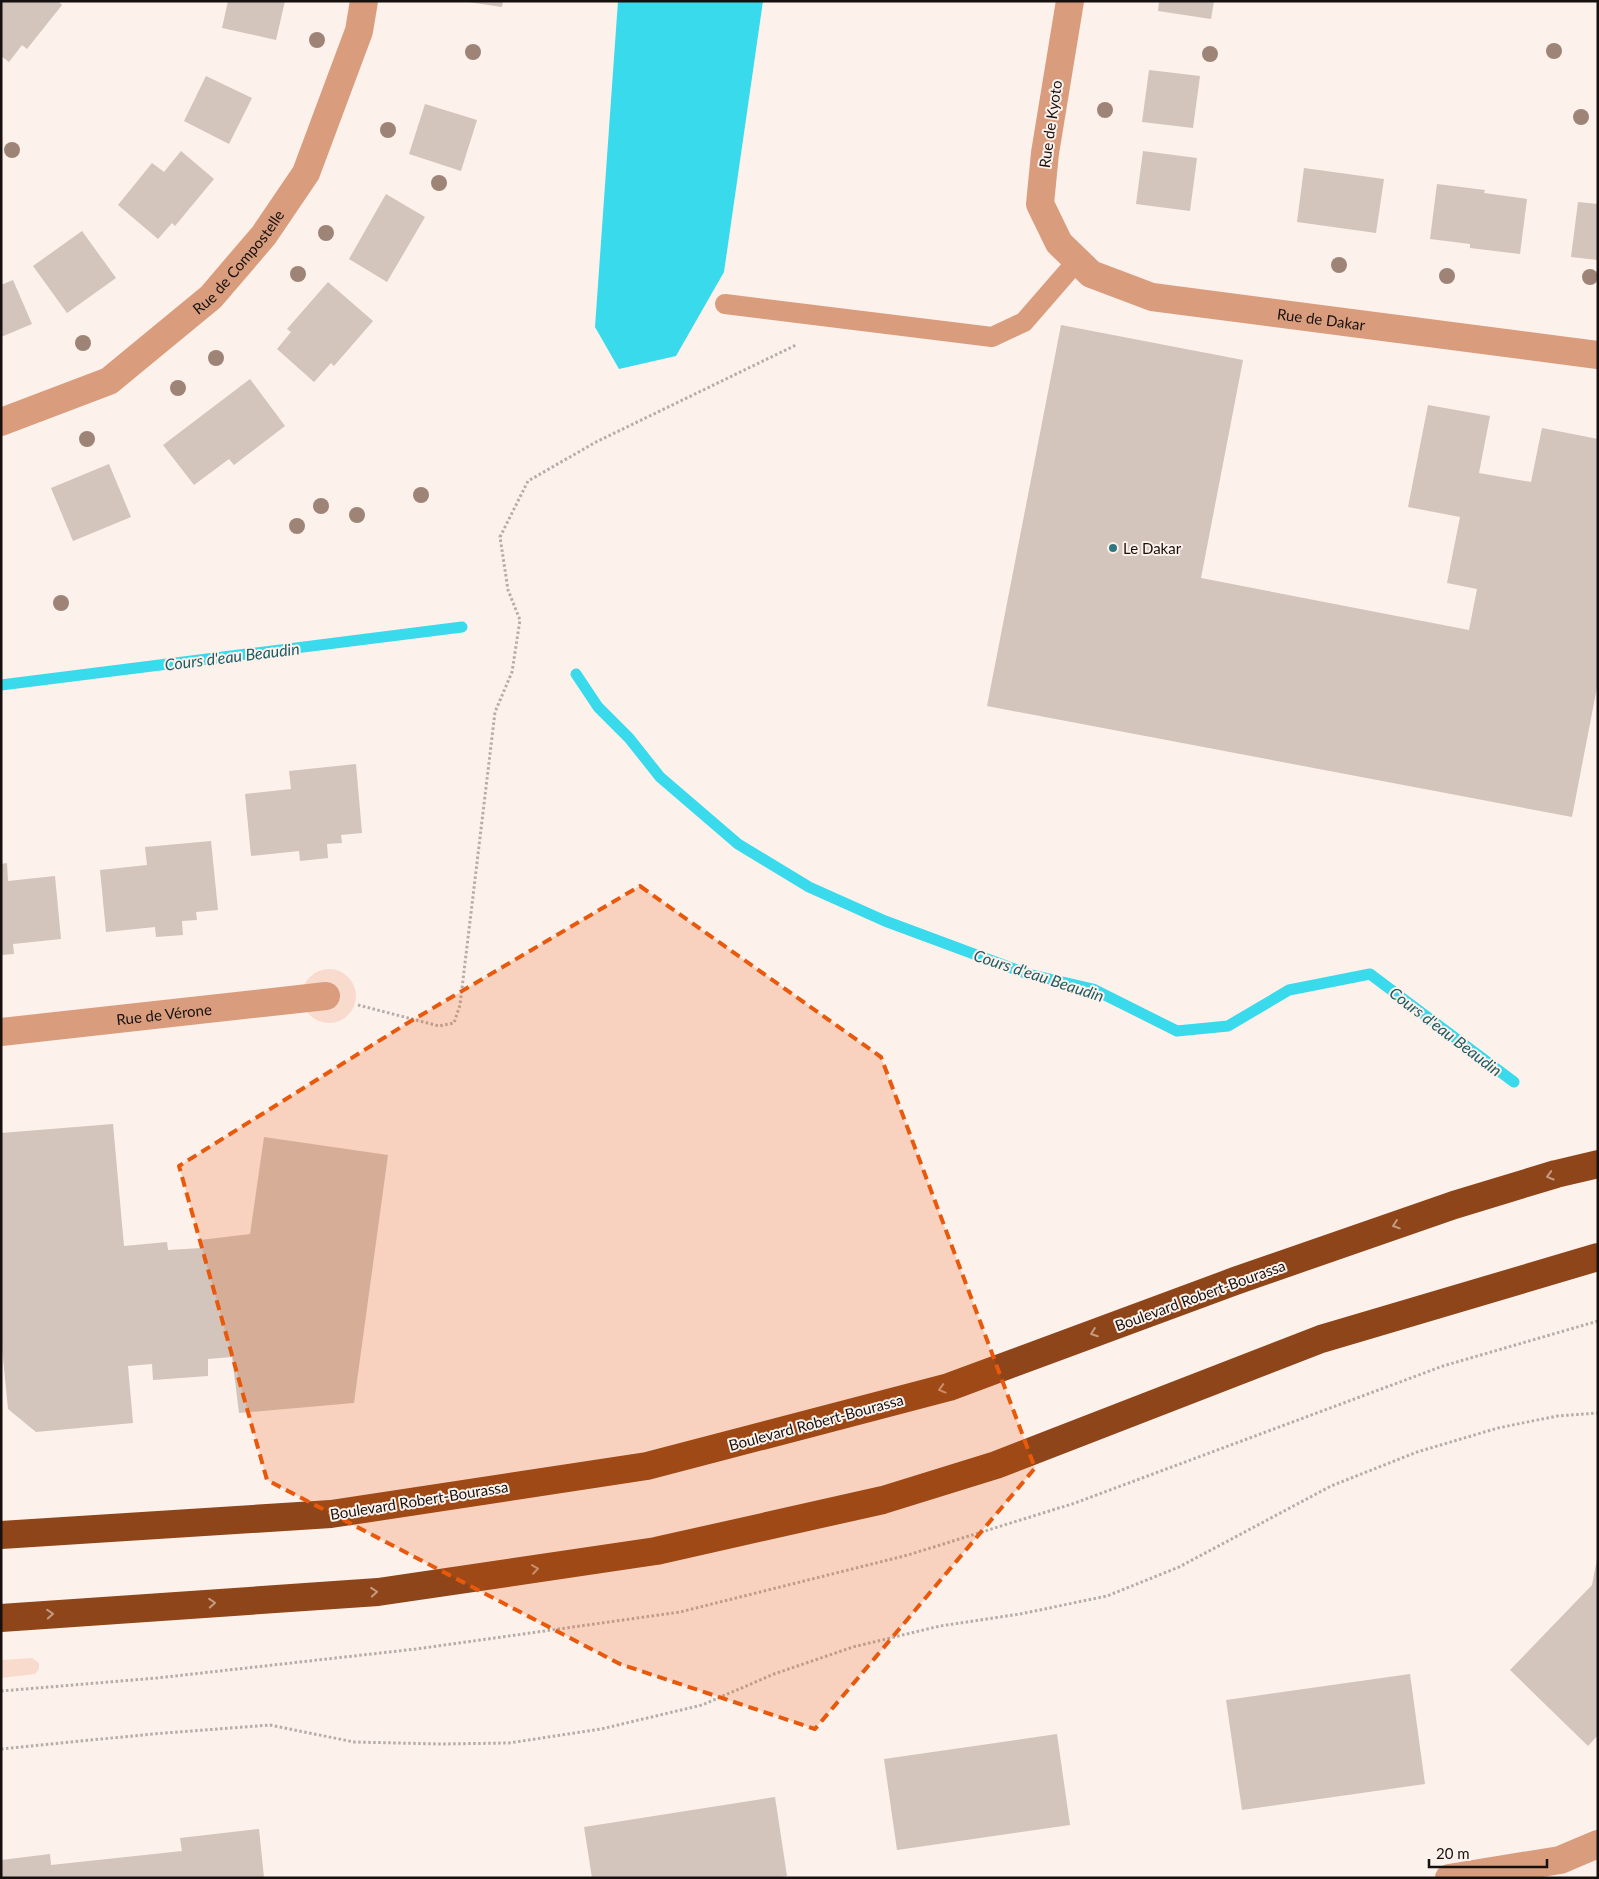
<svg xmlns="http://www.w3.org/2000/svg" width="1599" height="1879" viewBox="0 0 1599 1879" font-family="Lato,sans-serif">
<rect width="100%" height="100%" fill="#fdf1eb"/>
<g fill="#f8dbcc">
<circle cx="329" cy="996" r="27"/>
<path d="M 32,1658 L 39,1663 L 39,1669 L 35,1674 L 1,1678 L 1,1660 Z"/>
</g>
<path fill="#38daec" d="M 618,1 L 763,1 L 724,272 L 676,356 L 619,369 L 595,327 Z"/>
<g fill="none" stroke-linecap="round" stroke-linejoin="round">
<g stroke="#38daec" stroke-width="11">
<path d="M 576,674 L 598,707 L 629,738 L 660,777 L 738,844 L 809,887 L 885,921 L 1028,974 L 1093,989 L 1177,1031 L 1228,1026 L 1289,990 L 1370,974 L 1514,1082"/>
<path d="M 1,685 L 462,627"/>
</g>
</g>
<g fill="#d3c4bc">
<path d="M 1,1 L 58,1 L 62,5 L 27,49 L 22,45 L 9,62 L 1,56 Z"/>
<path d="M 228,1 L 285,1 L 276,40 L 222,28 Z"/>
<path d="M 461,1 L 503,1 L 502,7 Z"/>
<path d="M 1159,1 L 1214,1 L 1211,19 L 1158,11 Z"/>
<path d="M 1149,70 L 1200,76 L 1193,128 L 1142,122 Z"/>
<path d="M 206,76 L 252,98 L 229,144 L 184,121 Z"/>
<path d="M 425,104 L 477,120 L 461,171 L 409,154 Z"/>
<path d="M 181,151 L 214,179 L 175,226 L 172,223 L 158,239 L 118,205 L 152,163 L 164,172 Z"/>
<path d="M 1143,151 L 1197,158 L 1190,211 L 1136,204 Z"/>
<path d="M 1304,168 L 1384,179 L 1376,233 L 1297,222 Z"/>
<path d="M 1437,184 L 1485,190 L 1484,193 L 1527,199 L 1520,254 L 1470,248 L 1470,244 L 1430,239 Z"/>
<path d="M 386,194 L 425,217 L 387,282 L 349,259 Z"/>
<path d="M 1578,202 L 1598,204 L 1598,260 L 1571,257 Z"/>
<path d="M 82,231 L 116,278 L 67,313 L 33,266 Z"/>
<path d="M 13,280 L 32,324 L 1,337 L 1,285 Z"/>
<path d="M 328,282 L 373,321 L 334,366 L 331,363 L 314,382 L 277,349 L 291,332 L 287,329 Z"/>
<path d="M 1061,325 L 1243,360 L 1201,578 L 1469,630 L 1477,589 L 1447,583 L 1460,517 L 1408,507 L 1428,405 L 1490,416 L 1479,473 L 1531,482 L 1542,428 L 1598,439 L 1598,682 L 1572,817 L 987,706 Z"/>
<path d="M 250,379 L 285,426 L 234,465 L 229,459 L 194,485 L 163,445 Z"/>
<path d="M 109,464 L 131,517 L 73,541 L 51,488 Z"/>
<path d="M 356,764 L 362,833 L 341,835 L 342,843 L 327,844 L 328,858 L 300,861 L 299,851 L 251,856 L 245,794 L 291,789 L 289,771 Z"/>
<path d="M 211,841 L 218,910 L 196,912 L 197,920 L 182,921 L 183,935 L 156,937 L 155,927 L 106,932 L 100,870 L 147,865 L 145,847 Z"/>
<path d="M 7,863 L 8,881 L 55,876 L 61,939 L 13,944 L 14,954 L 1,955 L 1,864 Z"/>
<path d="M 113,1124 L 124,1246 L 167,1242 L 168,1250 L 201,1248 L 200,1240 L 250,1234 L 264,1137 L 388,1155 L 354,1403 L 239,1413 L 232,1357 L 208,1359 L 208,1376 L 153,1380 L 152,1364 L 128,1366 L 133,1423 L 36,1432 L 8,1409 L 1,1338 L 1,1133 Z"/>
<path d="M 1597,1559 L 1598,1735 L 1588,1746 L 1510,1670 L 1592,1585 Z"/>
<path d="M 1410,1674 L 1425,1784 L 1242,1810 L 1226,1700 Z"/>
<path d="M 1057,1734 L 1070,1825 L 897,1850 L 884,1759 Z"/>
<path d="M 775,1797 L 787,1876 L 773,1878 L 592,1878 L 584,1827 Z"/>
<path d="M 259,1829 L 264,1878 L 1,1878 L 1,1860 L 50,1854 L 51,1865 L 182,1851 L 180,1838 Z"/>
</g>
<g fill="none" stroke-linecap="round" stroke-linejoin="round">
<g stroke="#b7ada8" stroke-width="3" stroke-dasharray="2.5 2.5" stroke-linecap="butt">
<path d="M 358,1005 L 439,1026 L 454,1023 L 460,1005 L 495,712 L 512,672 L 520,620 L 508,590 L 500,537 L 528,481 L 596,442 L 796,345"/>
<path d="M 1,1691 L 157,1678 L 416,1649 L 680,1612 L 908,1555 L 1075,1503 L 1443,1366 L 1598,1321"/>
<path d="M 1,1749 L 152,1734 L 270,1725 L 354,1742 L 441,1744 L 509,1743 L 601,1729 L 702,1705 L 774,1674 L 853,1647 L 940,1626 L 1020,1614 L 1107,1596 L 1179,1567 L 1331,1486 L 1417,1452 L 1498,1428 L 1557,1416 L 1598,1413"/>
</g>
<path stroke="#d99c7d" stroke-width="20" d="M 725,304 L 992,337 L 1024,322 L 1077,261"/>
<g stroke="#d99c7d" stroke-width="28">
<path id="s1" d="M 1070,1 L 1045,153 L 1040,204 L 1059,243 L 1091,274 L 1152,297 L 1598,355"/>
<path id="s2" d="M 1,422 L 109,381 L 211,297 L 264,235 L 306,173 L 359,31 L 364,1"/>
<path id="s3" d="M 1,1032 L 326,996"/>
<path d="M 1449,1878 L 1560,1860 L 1598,1844"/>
</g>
<g stroke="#8e4519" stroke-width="28">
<path d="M 1,1535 L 331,1514 L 647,1466 L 949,1387 L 1235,1281 L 1454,1205 L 1556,1174 L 1598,1164"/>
<path d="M 1,1618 L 378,1592 L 656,1551 L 883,1500 L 996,1465 L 1321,1339 L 1598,1257"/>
</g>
</g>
<g fill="#9e8476">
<circle cx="317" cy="40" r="8"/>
<circle cx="1554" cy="51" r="8"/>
<circle cx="473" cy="52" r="8"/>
<circle cx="1210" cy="54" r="8"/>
<circle cx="1105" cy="110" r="8"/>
<circle cx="1581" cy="117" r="8"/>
<circle cx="388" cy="130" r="8"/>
<circle cx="12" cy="150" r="8"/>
<circle cx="439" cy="183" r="8"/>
<circle cx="326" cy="233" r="8"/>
<circle cx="1339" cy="265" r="8"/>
<circle cx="298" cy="274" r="8"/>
<circle cx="1447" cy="276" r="8"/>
<circle cx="1590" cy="277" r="8"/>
<circle cx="83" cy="343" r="8"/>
<circle cx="216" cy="358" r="8"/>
<circle cx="178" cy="388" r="8"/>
<circle cx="87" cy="439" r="8"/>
<circle cx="421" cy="495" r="8"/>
<circle cx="321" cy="506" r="8"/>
<circle cx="357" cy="515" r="8"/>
<circle cx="297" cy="526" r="8"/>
<circle cx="61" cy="603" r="8"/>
</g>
<defs><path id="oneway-chevron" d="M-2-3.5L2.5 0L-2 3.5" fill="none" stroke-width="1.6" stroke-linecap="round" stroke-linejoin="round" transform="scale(1.25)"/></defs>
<g stroke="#c69b82">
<use href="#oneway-chevron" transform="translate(1550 1176) rotate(164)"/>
<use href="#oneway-chevron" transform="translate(1396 1225) rotate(161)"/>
<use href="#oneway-chevron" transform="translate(1094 1333) rotate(160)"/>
<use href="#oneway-chevron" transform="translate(942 1389) rotate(165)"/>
<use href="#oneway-chevron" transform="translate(535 1569) rotate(-8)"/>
<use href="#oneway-chevron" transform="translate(374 1592) rotate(-5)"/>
<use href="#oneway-chevron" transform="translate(212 1603) rotate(-4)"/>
<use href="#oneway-chevron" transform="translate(50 1614) rotate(-4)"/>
</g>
<path fill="#e8590c" fill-opacity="0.2" stroke="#e8590c" stroke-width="4" stroke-dasharray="10 6" stroke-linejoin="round" d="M 640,886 L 881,1057 L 1035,1468 L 815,1729 L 620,1664 L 267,1480 L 179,1166 L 406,1024 Z"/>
<circle fill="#307881" stroke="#fdf1eb" stroke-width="2" cx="1113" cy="548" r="5"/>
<g text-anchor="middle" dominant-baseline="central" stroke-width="4" stroke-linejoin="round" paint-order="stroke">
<g font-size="15" fill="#16110e" stroke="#fdf1eb">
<text transform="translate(1050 124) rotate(-82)">Rue de Kyoto</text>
<text stroke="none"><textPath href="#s2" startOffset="292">Rue de Compostelle</textPath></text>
<text stroke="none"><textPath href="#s1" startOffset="529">Rue de Dakar</textPath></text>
<text stroke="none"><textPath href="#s3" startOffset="164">Rue de Vérone</textPath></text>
<text transform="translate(1200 1295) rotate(-20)">Boulevard Robert-Bourassa</text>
<text transform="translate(816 1422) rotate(-15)">Boulevard Robert-Bourassa</text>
<text transform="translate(419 1500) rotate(-9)">Boulevard Robert-Bourassa</text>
</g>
<g font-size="15" fill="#16110e" stroke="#fdf1eb" text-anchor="start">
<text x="1123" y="548">Le Dakar</text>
</g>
<g font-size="16" font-style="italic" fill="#1c5c63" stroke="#fdf1eb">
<text transform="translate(232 656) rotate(-7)">Cours d'eau Beaudin</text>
<text transform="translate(1039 975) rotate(18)">Cours d'eau Beaudin</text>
<text transform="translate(1446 1031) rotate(37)">Cours d'eau Beaudin</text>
</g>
</g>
<rect width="1599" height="1879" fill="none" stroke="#16110e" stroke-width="5"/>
<path d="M1429 1859v8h118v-8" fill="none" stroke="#16110e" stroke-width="2.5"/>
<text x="1436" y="1859" font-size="15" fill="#16110e" stroke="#fdf1eb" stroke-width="4" paint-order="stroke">20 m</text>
</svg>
